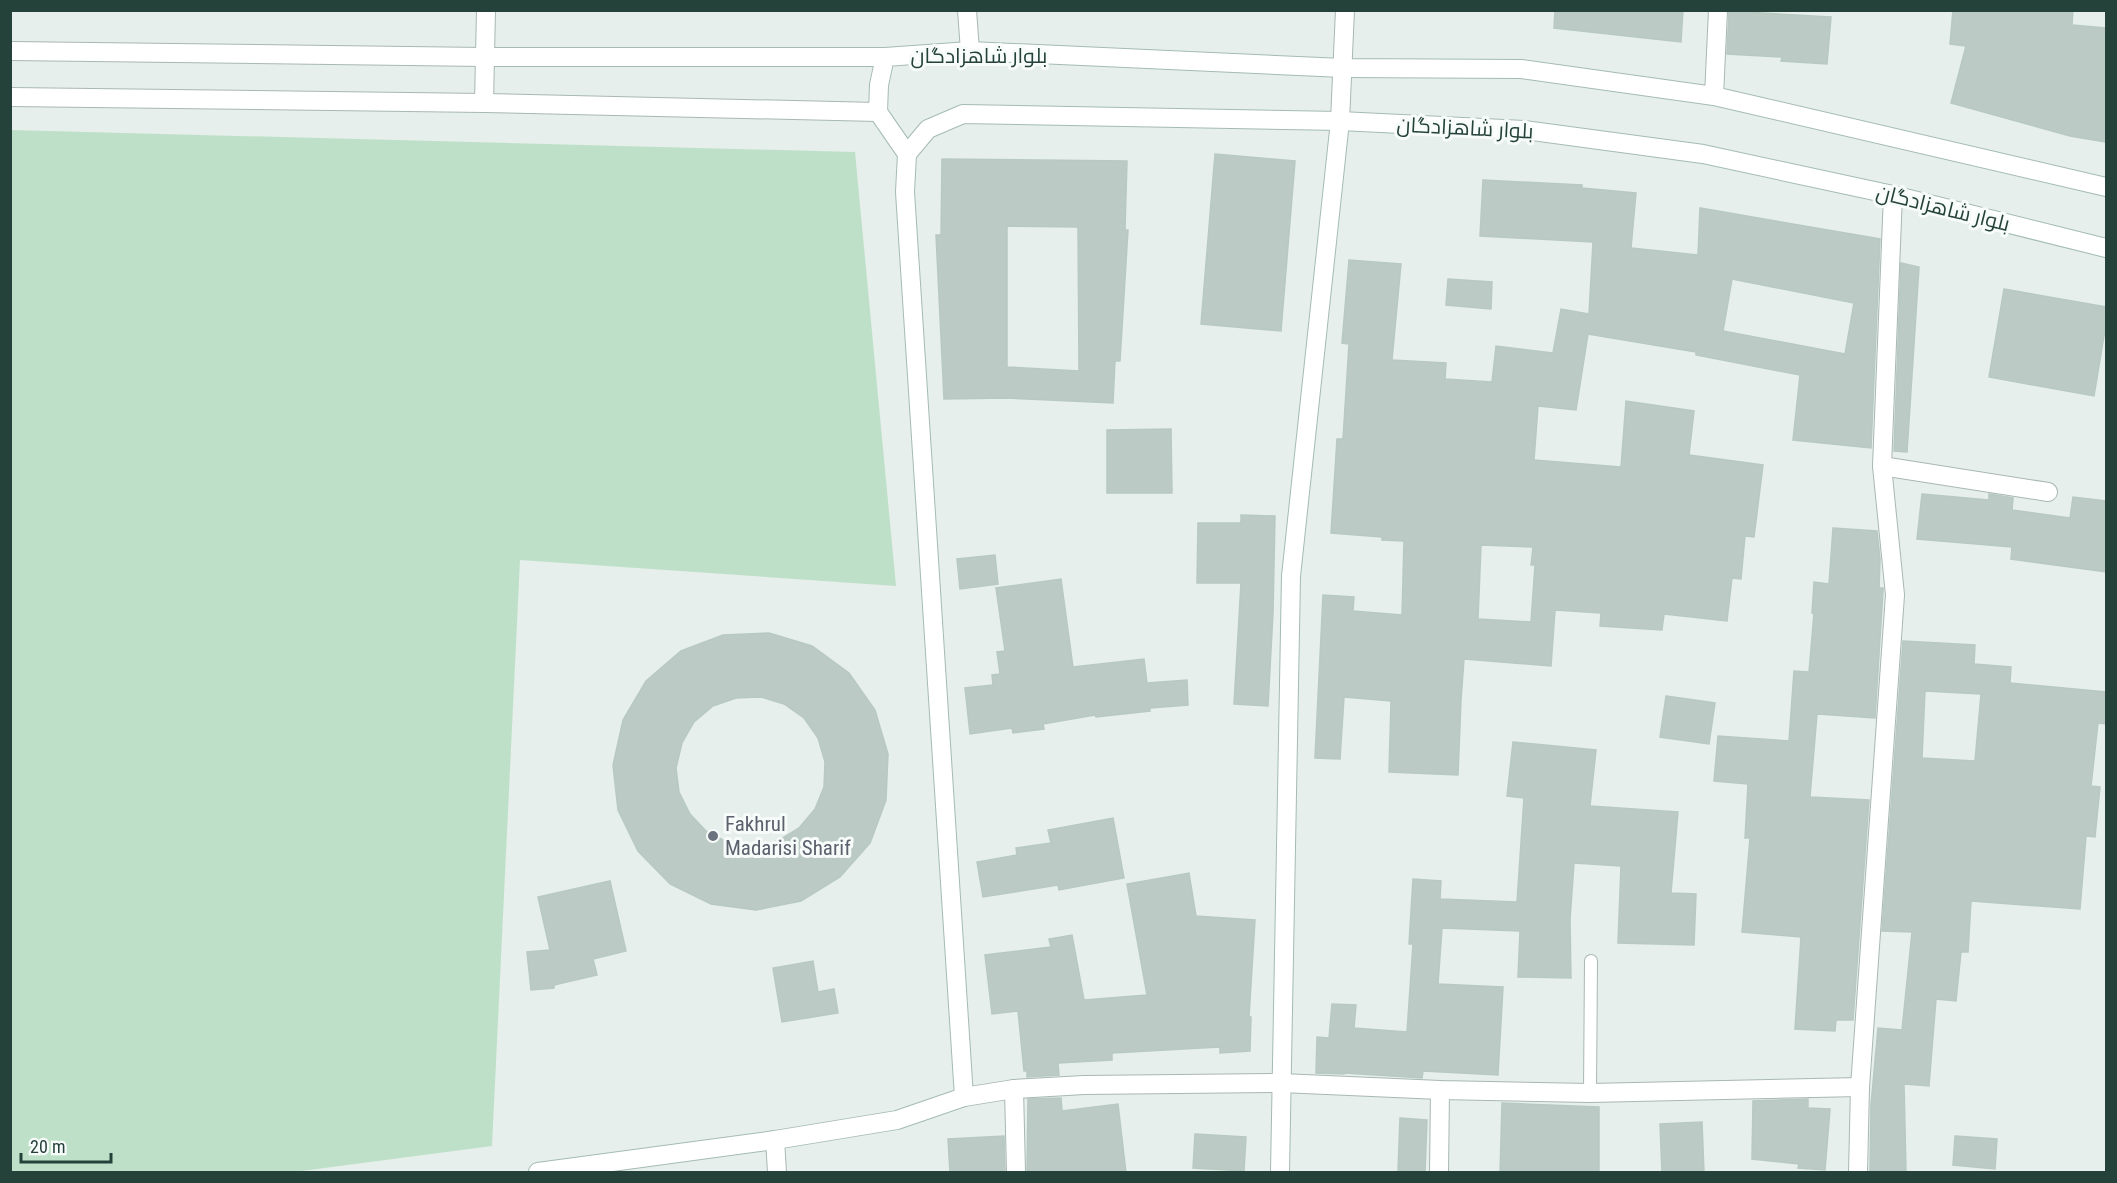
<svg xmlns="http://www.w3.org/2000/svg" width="2117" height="1183" viewBox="0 0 2117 1183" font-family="'Roboto Condensed',Cairo,sans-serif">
<rect width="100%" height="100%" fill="#e6efeb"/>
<path fill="#bfe0c8" d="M 11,130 L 855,152 L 896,586 L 520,560 L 492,1146 L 294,1172 L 11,1172 Z"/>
<g fill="#bbcac4" stroke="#b8c9c2" stroke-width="1.5" fill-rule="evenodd">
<path d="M 1555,10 L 1683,10 L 1681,42 L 1554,28 Z"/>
<path d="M 1953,10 L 2073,10 L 2072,25 L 2106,28 L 2106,142 L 2070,136 L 1951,103 L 1966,46 L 1950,44 Z"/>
<path d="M 1729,11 L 1831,17 L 1827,64 L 1781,61 L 1782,57 L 1727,54 Z"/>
<path d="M 1215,154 L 1295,161 L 1281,331 L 1201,324 Z"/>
<path d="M 942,159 L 1127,161 L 1125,230 L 1128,230 L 1120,361 L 1115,361 L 1113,403 L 1007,398 L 944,399 L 936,235 L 941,235 ZM 1007,226 L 1078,227 L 1079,371 L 1007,367 Z"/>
<path d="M 1483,180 L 1582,185 L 1582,188 L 1636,193 L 1631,248 L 1698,255 L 1700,208 L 1880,239 L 1871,448 L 1793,440 L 1800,375 L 1696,355 L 1696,352 L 1588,334 L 1576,410 L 1538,406 L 1534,460 L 1621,467 L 1626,401 L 1694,411 L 1689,455 L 1763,465 L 1754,537 L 1745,536 L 1741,579 L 1732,578 L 1727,621 L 1664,614 L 1662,630 L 1600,626 L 1601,613 L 1555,610 L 1551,666 L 1464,659 L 1461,700 L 1458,775 L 1389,772 L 1391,701 L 1344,697 L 1340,759 L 1315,758 L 1323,595 L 1354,597 L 1353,611 L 1402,615 L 1404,541 L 1382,540 L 1382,537 L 1331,533 L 1337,439 L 1343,439 L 1349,344 L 1342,343 L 1349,260 L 1401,264 L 1392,360 L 1446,363 L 1445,379 L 1492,382 L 1496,346 L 1553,353 L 1561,309 L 1589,314 L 1593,242 L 1480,236 ZM 1732,279 L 1854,303 L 1845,354 L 1723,331 ZM 1481,545 L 1533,547 L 1531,565 L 1535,565 L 1531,622 L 1478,619 Z"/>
<path d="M 1901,263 L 1919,267 L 1907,452 L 1894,451 Z"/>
<path d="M 1448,279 L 1492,282 L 1491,309 L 1446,305 Z"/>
<path d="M 2004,289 L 2106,307 L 2106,324 L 2094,396 L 1989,377 Z"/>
<path d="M 1171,429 L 1172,493 L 1107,493 L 1107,430 Z"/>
<path d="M 1922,494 L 1989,500 L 1989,494 L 2013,498 L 2012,510 L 2070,518 L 2073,497 L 2106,501 L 2106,572 L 2011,559 L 2012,547 L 1917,539 Z"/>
<path d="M 1241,515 L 1275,516 L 1273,613 L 1268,706 L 1234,704 L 1241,583 L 1197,583 L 1198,523 L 1241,523 Z"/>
<path d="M 1833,528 L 1877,531 L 1880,559 L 1879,588 L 1883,588 L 1883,591 L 1875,718 L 1817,714 L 1810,797 L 1869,800 L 1853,1020 L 1836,1020 L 1835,1031 L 1795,1029 L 1801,937 L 1742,932 L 1750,838 L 1745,838 L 1748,784 L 1714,781 L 1718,736 L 1789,741 L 1794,671 L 1809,672 L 1814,613 L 1812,613 L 1814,582 L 1829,584 Z"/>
<path d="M 995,555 L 998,584 L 960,589 L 957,559 Z"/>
<path d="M 1061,579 L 1073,667 L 1144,659 L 1147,683 L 1187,680 L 1188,705 L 1150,708 L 1150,711 L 1096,717 L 1095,715 L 1043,724 L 1044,729 L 1013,733 L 1012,728 L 970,734 L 965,688 L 993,685 L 992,675 L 1000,674 L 997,652 L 1005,651 L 996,588 Z"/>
<path d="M 769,633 L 812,646 L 849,673 L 875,710 L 888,754 L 886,800 L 870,843 L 840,877 L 801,901 L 756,910 L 711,904 L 670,884 L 638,851 L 618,810 L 613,765 L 623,720 L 646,681 L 681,651 L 723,635 ZM 761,697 L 784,704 L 804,718 L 818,738 L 825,762 L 824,787 L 815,809 L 799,828 L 778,841 L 754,846 L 729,843 L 707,832 L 690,814 L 679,792 L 676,768 L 682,743 L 694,722 L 713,706 L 736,698 Z"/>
<path d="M 1903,641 L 1975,645 L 1974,664 L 2011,667 L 2010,683 L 2106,692 L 2106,724 L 2098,723 L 2091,786 L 2100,787 L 2095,837 L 2086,836 L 2080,909 L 1971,901 L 1968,952 L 1961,952 L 1956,1001 L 1936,999 L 1929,1086 L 1904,1084 L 1906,1171 L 1870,1171 L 1871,1105 L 1878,1028 L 1902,1030 L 1912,932 L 1882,931 ZM 1925,691 L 1981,694 L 1975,761 L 1922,758 Z"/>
<path d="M 1666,696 L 1715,703 L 1709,744 L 1660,737 Z"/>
<path d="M 1513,742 L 1596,750 L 1590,806 L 1678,812 L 1671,893 L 1696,894 L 1694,945 L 1618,943 L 1621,866 L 1574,863 L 1570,920 L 1571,978 L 1518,977 L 1520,931 L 1442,928 L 1438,984 L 1503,987 L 1498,1075 L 1423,1071 L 1422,1078 L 1344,1073 L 1344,1074 L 1316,1073 L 1317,1037 L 1329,1038 L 1332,1004 L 1356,1005 L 1354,1028 L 1407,1032 L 1413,944 L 1409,944 L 1413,879 L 1441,881 L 1440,899 L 1517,902 L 1524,798 L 1507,796 Z"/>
<path d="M 1113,818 L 1124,878 L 1059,890 L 1058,885 L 983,897 L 977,862 L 1017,855 L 1016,848 L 1051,843 L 1048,830 Z"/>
<path d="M 1189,873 L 1196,916 L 1255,920 L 1249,1017 L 1251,1017 L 1250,1051 L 1220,1053 L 1220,1047 L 1112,1053 L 1112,1060 L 1058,1063 L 1059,1075 L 1027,1077 L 1027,1071 L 1024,1071 L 1018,1011 L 992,1014 L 985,955 L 1051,947 L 1049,939 L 1072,935 L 1084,1000 L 1147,995 L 1127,884 Z"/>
<path d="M 610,881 L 626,951 L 593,959 L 597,975 L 554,985 L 554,988 L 531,990 L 527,952 L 550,950 L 538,897 Z"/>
<path d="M 813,961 L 818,992 L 834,989 L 838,1013 L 782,1022 L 773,968 Z"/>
<path d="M 1061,1098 L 1062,1111 L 1118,1104 L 1126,1173 L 1027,1173 L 1028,1099 Z"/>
<path d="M 1808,1099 L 1808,1108 L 1830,1109 L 1825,1170 L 1798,1168 L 1799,1164 L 1752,1159 L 1753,1101 Z"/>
<path d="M 1502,1103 L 1599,1107 L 1599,1173 L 1500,1173 Z"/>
<path d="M 1400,1118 L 1427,1120 L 1425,1172 L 1398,1171 Z"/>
<path d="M 1702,1122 L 1704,1173 L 1662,1173 L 1660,1124 Z"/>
<path d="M 1195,1134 L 1246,1137 L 1244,1171 L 1193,1168 Z"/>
<path d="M 1004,1136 L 1005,1173 L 950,1173 L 948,1139 Z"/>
<path d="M 1955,1136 L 1997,1139 L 1995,1169 L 1953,1165 Z"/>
</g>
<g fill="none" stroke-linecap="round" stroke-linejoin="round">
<defs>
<path id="lane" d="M 1590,1093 L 1591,961"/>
<g id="street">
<path d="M 967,10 L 970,51"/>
<path d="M 10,51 L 484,57 L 885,57"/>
<path d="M 1714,96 L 1718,10"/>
<path d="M 10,97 L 484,103 L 878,112"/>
<path d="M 484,103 L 486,10"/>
<path d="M 1340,121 L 1345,10"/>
<path d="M 1882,466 L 2048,492"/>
<path d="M 1014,1089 L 1016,1172"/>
<path d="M 964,1097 L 1014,1089 L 1084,1085 L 1281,1083 L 1440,1090 L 1590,1093 L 1860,1087"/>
<path d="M 775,1140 L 777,1172"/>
<path d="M 1439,1172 L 1440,1090"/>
<path d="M 1858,1172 L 1860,1087 L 1895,595 L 1882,466 L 1893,195"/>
</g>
<g id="secondary">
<path d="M 907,154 L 878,112 L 879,85 L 885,57 L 970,51 L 1343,68 L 1521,69 L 1714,96 L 2106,187"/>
<path d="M 907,154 L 928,129 L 963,114 L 1340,121 L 1524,130 L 1703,154 L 1893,195 L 2106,248"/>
<path d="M 538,1172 L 775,1140 L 897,1120 L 964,1097 L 905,192 L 907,154"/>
<path d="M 1280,1172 L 1291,576 L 1340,121"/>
</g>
</defs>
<use href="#lane" stroke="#a8b8b2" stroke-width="14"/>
<use href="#street" stroke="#a8b8b2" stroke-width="20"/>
<use href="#secondary" stroke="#a4bbb3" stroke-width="20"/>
<use href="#lane" stroke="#fff" stroke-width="12"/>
<use href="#street" stroke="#fff" stroke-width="18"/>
<use href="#secondary" stroke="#fff" stroke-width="18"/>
</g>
<circle fill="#6b7280" stroke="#f7fbf9" stroke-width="2" cx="713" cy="836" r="6"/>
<g text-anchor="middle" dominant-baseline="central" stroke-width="6" stroke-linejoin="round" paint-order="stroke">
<g font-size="21" fill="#24423a" stroke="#f7fbf9">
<text x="979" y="56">بلوار شاهزادگان</text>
<text transform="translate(1465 128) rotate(3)">بلوار شاهزادگان</text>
<text transform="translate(1943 208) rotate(14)">بلوار شاهزادگان</text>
</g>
<g font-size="21" fill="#5b616d" stroke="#f7fbf9" text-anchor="start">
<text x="725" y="824">Fakhrul<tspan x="725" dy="24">Madarisi Sharif</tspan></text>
</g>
</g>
<rect width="2117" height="1183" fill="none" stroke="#24423a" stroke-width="24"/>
<path d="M21 1153v9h90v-9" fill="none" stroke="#24423a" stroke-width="3"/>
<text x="30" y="1153" font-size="18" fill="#24423a" stroke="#f7fbf9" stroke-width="4.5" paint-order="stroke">20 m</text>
</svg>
